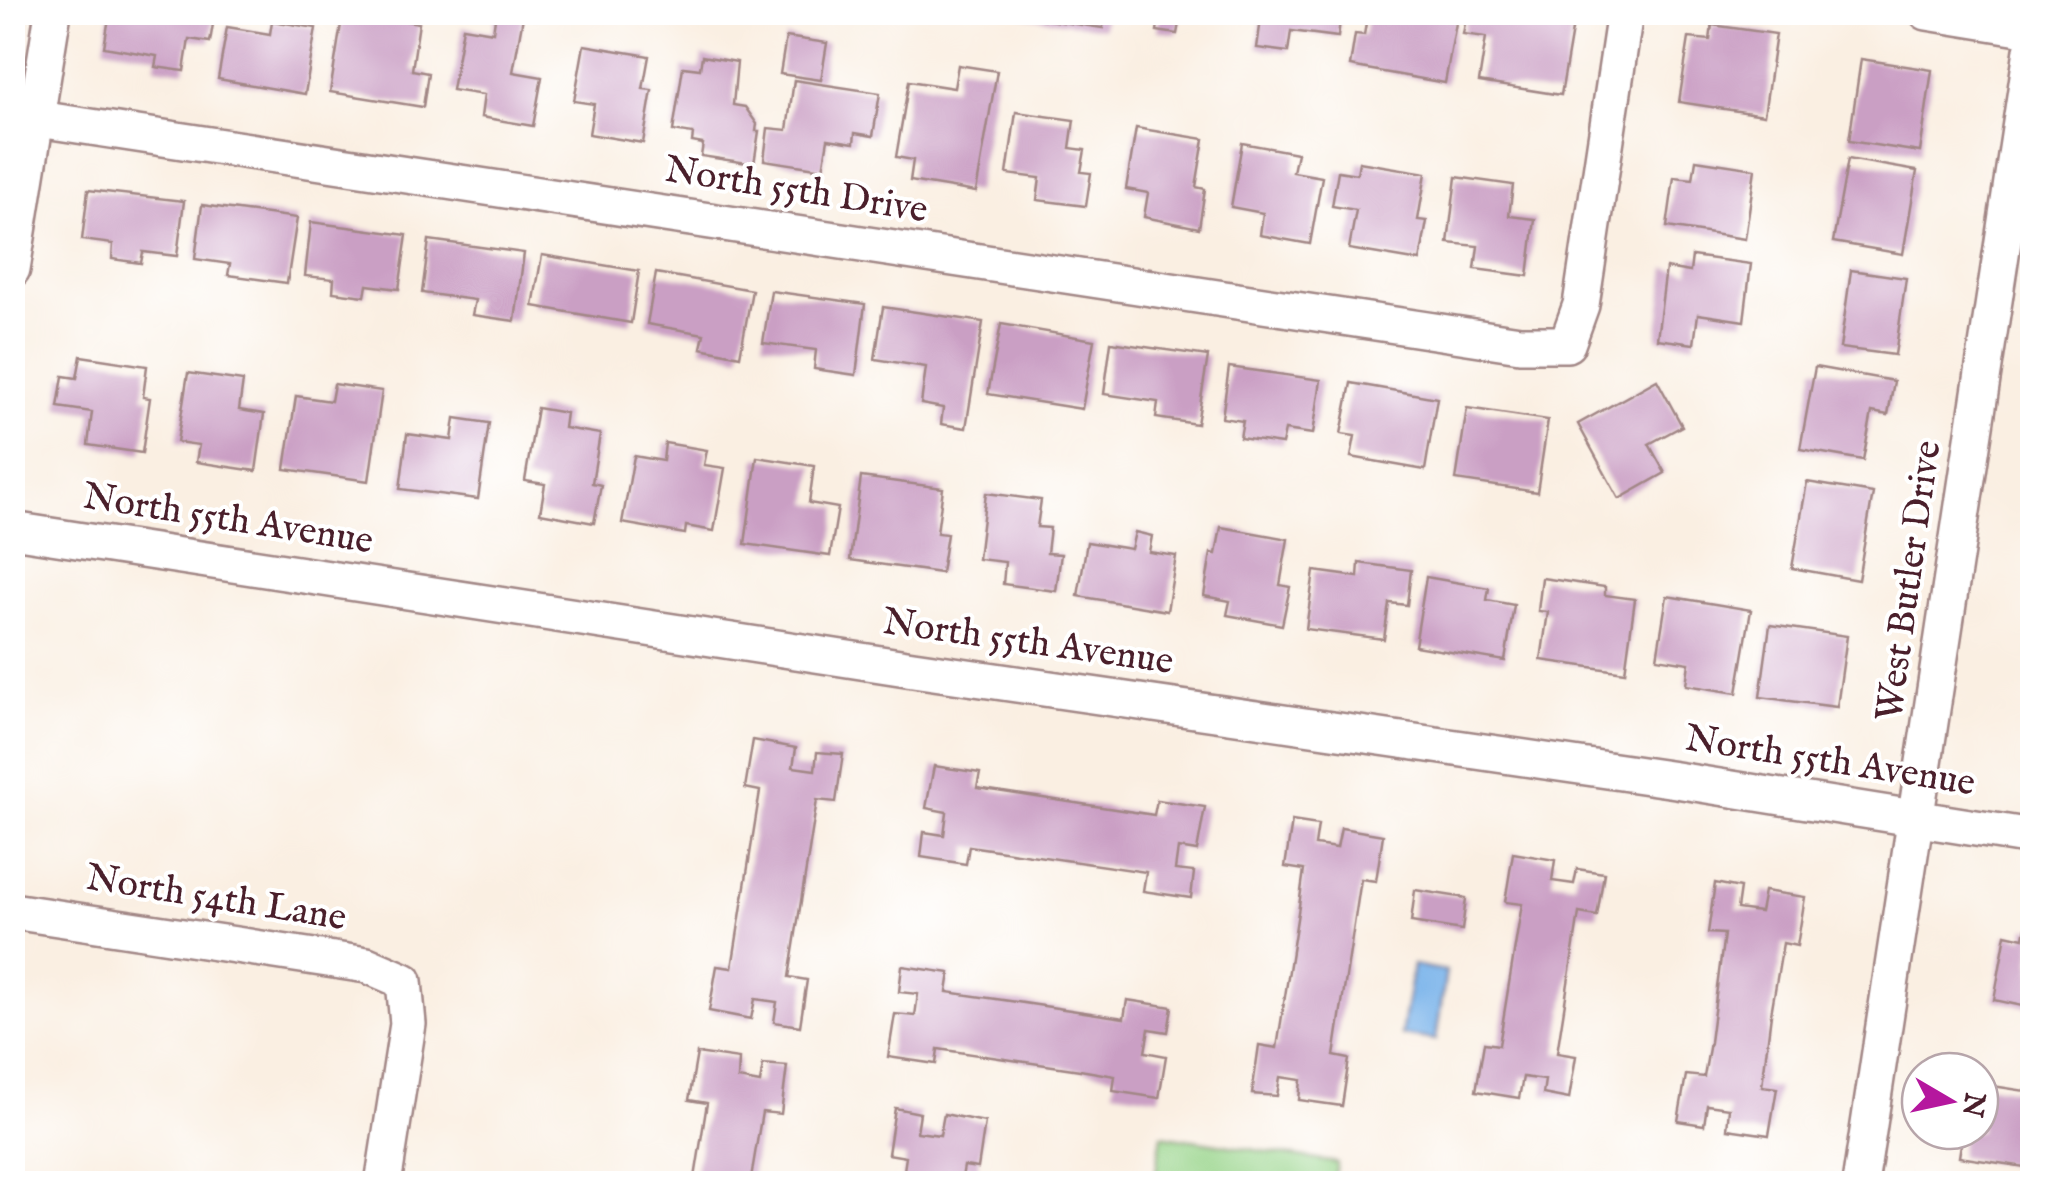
<svg xmlns="http://www.w3.org/2000/svg" width="2045" height="1196" viewBox="0 0 2045 1196" font-family="'IM FELL English',serif">
<rect width="100%" height="100%" fill="#fff"/>
<filter id="ink" filterUnits="userSpaceOnUse"><feTurbulence type="fractalNoise" baseFrequency=".01" numOctaves="2"/><feDisplacementMap in="SourceGraphic" scale="20" xChannelSelector="R" yChannelSelector="G"/><feConvolveMatrix kernelMatrix="1 2 1 2 8 2 1 2 1" color-interpolation-filters="sRGB"/></filter>
<filter id="wash" filterUnits="userSpaceOnUse"><feTurbulence type="fractalNoise" baseFrequency=".0048" numOctaves="4" result="noise"/><feDisplacementMap in="SourceGraphic" scale="40" xChannelSelector="R" yChannelSelector="G"/><feGaussianBlur stdDeviation="2.25" result="paint"/><feColorMatrix in="noise" values="0 0 0 0 0 0 0 0 0 0 0 0 0 0 0 0 0 1.4 0 .05"/><feComposite in="paint" operator="in"/></filter>
<g filter="url(#wash)">
<rect width="100%" height="100%" fill="#faefe2"/>
<path fill="#97d489" stroke="#707a5a" stroke-width="2.5" d="M 1162,1135 L 1337,1163 L 1334,1183 L 1154,1183 Z"/>
<path fill="#79b3ea" stroke="#62698a" stroke-width="2.5" d="M 1413,965 L 1446,971 L 1436,1040 L 1401,1035 Z"/>
<g id="blocks">
<g fill="#ca9fc4">
<path d="M 110,12 L 215,12 L 210,42 L 189,39 L 184,71 L 155,67 L 157,56 L 104,47 Z"/>
<path d="M 343,12 L 384,12 L 383,17 L 419,23 L 412,70 L 428,73 L 423,107 L 330,92 Z"/>
<path d="M 496,12 L 523,17 L 513,72 L 542,77 L 533,126 L 481,117 L 484,95 L 452,90 L 463,27 L 493,32 Z"/>
<path d="M 1020,12 L 1105,12 L 1103,28 L 1020,16 Z"/>
<path d="M 1160,12 L 1181,12 L 1177,34 L 1157,31 Z"/>
<path d="M 1262,12 L 1341,12 L 1338,37 L 1291,31 L 1288,52 L 1257,48 Z"/>
<path d="M 1368,12 L 1458,12 L 1445,83 L 1350,66 L 1355,34 L 1364,35 Z"/>
<path d="M 1490,12 L 1573,24 L 1561,95 L 1479,82 L 1486,37 L 1463,34 L 1466,18 L 1488,22 Z"/>
<path d="M 272,21 L 316,28 L 305,94 L 218,79 L 227,27 L 270,34 Z"/>
<path d="M 1712,25 L 1776,34 L 1764,115 L 1679,102 L 1689,38 L 1710,40 Z"/>
<path d="M 786,37 L 827,43 L 821,80 L 780,74 Z"/>
<path d="M 584,45 L 649,56 L 643,89 L 652,90 L 643,143 L 589,134 L 594,104 L 574,101 Z"/>
<path d="M 702,56 L 737,62 L 733,105 L 745,107 L 757,124 L 756,131 L 759,131 L 754,164 L 701,156 L 703,144 L 692,142 L 693,134 L 673,131 L 683,67 L 700,69 Z"/>
<path d="M 1861,59 L 1932,70 L 1920,152 L 1849,141 Z"/>
<path d="M 958,65 L 997,71 L 976,192 L 910,181 L 913,160 L 896,157 L 909,81 L 954,88 Z"/>
<path d="M 794,80 L 880,93 L 873,136 L 855,133 L 854,143 L 828,139 L 823,169 L 764,160 L 768,128 L 787,130 Z"/>
<path d="M 1016,112 L 1074,120 L 1070,148 L 1085,150 L 1081,172 L 1091,173 L 1086,206 L 1037,200 L 1040,178 L 1007,174 Z"/>
<path d="M 1136,128 L 1204,139 L 1196,187 L 1205,189 L 1199,228 L 1144,217 L 1148,193 L 1126,189 Z"/>
<path d="M 1242,143 L 1297,153 L 1293,172 L 1322,177 L 1310,244 L 1260,235 L 1263,213 L 1231,207 Z"/>
<path d="M 1848,159 L 1917,171 L 1903,254 L 1833,242 Z"/>
<path d="M 1696,160 L 1755,169 L 1745,239 L 1667,227 L 1674,177 L 1693,179 Z"/>
<path d="M 1359,162 L 1426,173 L 1418,220 L 1427,221 L 1420,261 L 1349,249 L 1356,210 L 1332,206 L 1338,171 L 1357,174 Z"/>
<path d="M 1456,177 L 1513,185 L 1509,216 L 1535,219 L 1528,276 L 1475,269 L 1478,246 L 1448,243 Z"/>
<path d="M 88,190 L 184,201 L 177,256 L 143,252 L 141,263 L 112,259 L 113,244 L 82,240 Z"/>
<path d="M 202,205 L 297,218 L 287,283 L 228,275 L 230,264 L 195,259 Z"/>
<path d="M 311,222 L 407,235 L 399,289 L 367,285 L 365,296 L 333,292 L 334,279 L 305,276 Z"/>
<path d="M 429,240 L 524,253 L 515,321 L 472,315 L 475,300 L 422,293 Z"/>
<path d="M 542,255 L 639,271 L 631,323 L 533,306 Z"/>
<path d="M 1692,256 L 1751,264 L 1744,321 L 1698,314 L 1694,344 L 1657,339 L 1666,268 L 1690,272 Z"/>
<path d="M 1851,270 L 1906,278 L 1895,355 L 1840,348 Z"/>
<path d="M 656,273 L 752,290 L 740,356 L 701,348 L 704,334 L 647,324 Z"/>
<path d="M 771,291 L 865,304 L 856,375 L 814,369 L 816,350 L 763,343 Z"/>
<path d="M 883,307 L 983,322 L 966,428 L 941,424 L 943,408 L 921,404 L 926,367 L 875,359 Z"/>
<path d="M 1001,324 L 1094,340 L 1082,409 L 988,394 Z"/>
<path d="M 1111,342 L 1208,356 L 1197,424 L 1156,418 L 1158,402 L 1104,394 Z"/>
<path d="M 81,356 L 147,366 L 143,397 L 150,398 L 142,453 L 88,445 L 92,412 L 58,407 L 63,376 L 77,378 Z"/>
<path d="M 1229,367 L 1321,380 L 1313,434 L 1285,430 L 1282,444 L 1240,438 L 1243,421 L 1222,418 Z"/>
<path d="M 1815,367 L 1894,381 L 1888,415 L 1872,412 L 1863,460 L 1800,449 Z"/>
<path d="M 188,373 L 243,381 L 239,410 L 264,414 L 256,471 L 196,462 L 199,445 L 177,442 Z"/>
<path d="M 1657,380 L 1682,426 L 1649,444 L 1665,473 L 1619,499 L 1578,424 Z"/>
<path d="M 1351,383 L 1437,398 L 1425,470 L 1351,457 L 1355,436 L 1341,434 Z"/>
<path d="M 334,384 L 382,391 L 369,481 L 285,469 L 296,396 L 331,401 Z"/>
<path d="M 537,408 L 566,413 L 564,428 L 600,434 L 592,483 L 601,485 L 594,523 L 540,513 L 545,484 L 525,481 Z"/>
<path d="M 1467,408 L 1548,420 L 1537,492 L 1456,480 Z"/>
<path d="M 455,418 L 489,423 L 478,499 L 400,489 L 407,434 L 452,440 Z"/>
<path d="M 665,443 L 707,450 L 704,465 L 725,468 L 714,531 L 686,526 L 685,534 L 622,523 L 634,456 L 663,461 Z"/>
<path d="M 757,457 L 814,466 L 809,503 L 838,508 L 830,556 L 745,544 Z"/>
<path d="M 861,477 L 943,488 L 937,533 L 947,534 L 941,573 L 850,560 Z"/>
<path d="M 1807,482 L 1873,493 L 1858,580 L 1792,568 Z"/>
<path d="M 986,493 L 1041,500 L 1037,527 L 1050,528 L 1047,553 L 1061,554 L 1056,591 L 1003,584 L 1005,562 L 978,559 Z"/>
<path d="M 1221,527 L 1288,539 L 1280,585 L 1290,587 L 1282,625 L 1227,615 L 1230,601 L 1204,596 L 1211,553 L 1216,554 Z"/>
<path d="M 1135,532 L 1152,536 L 1149,552 L 1176,556 L 1167,611 L 1078,596 L 1087,542 L 1131,549 Z"/>
<path d="M 1359,563 L 1411,570 L 1407,605 L 1389,603 L 1384,639 L 1306,629 L 1314,571 L 1358,577 Z"/>
<path d="M 1426,577 L 1489,588 L 1487,600 L 1514,605 L 1505,661 L 1415,646 Z"/>
<path d="M 1542,578 L 1605,587 L 1605,595 L 1635,599 L 1625,672 L 1541,660 L 1548,612 L 1538,611 Z"/>
<path d="M 1667,596 L 1751,610 L 1737,693 L 1686,685 L 1689,663 L 1657,658 Z"/>
<path d="M 1770,625 L 1847,636 L 1837,707 L 1760,697 Z"/>
<path d="M 753,740 L 796,748 L 793,767 L 815,770 L 817,752 L 843,754 L 836,802 L 817,800 L 789,977 L 807,980 L 800,1026 L 774,1022 L 777,1002 L 755,999 L 751,1019 L 709,1011 L 717,966 L 732,968 L 760,791 L 745,788 Z"/>
<path d="M 934,766 L 980,773 L 977,788 L 1154,815 L 1157,800 L 1205,807 L 1197,851 L 1178,848 L 1175,870 L 1194,872 L 1191,898 L 1143,891 L 1146,872 L 969,846 L 966,864 L 921,857 L 924,832 L 944,835 L 947,812 L 926,808 Z"/>
<path d="M 1292,821 L 1318,825 L 1315,845 L 1337,848 L 1341,828 L 1383,835 L 1376,881 L 1361,879 L 1334,1056 L 1349,1059 L 1342,1106 L 1299,1100 L 1301,1080 L 1280,1077 L 1277,1096 L 1252,1094 L 1259,1045 L 1277,1048 L 1299,906 L 1304,870 L 1285,867 Z"/>
<path d="M 1513,853 L 1555,860 L 1552,881 L 1574,884 L 1577,869 L 1604,873 L 1597,916 L 1579,913 L 1557,1053 L 1576,1056 L 1569,1099 L 1543,1094 L 1545,1080 L 1523,1077 L 1519,1098 L 1476,1091 L 1484,1043 L 1499,1045 L 1522,904 L 1505,902 Z"/>
<path d="M 1715,883 L 1740,888 L 1737,909 L 1760,912 L 1764,891 L 1805,897 L 1797,946 L 1783,943 L 1771,1014 L 1762,1086 L 1777,1088 L 1769,1135 L 1727,1129 L 1729,1108 L 1707,1105 L 1704,1125 L 1678,1121 L 1686,1075 L 1704,1077 L 1710,1042 L 1724,934 L 1708,933 Z"/>
<path d="M 1415,890 L 1466,898 L 1462,930 L 1411,922 Z"/>
<path d="M 2026,927 L 2032,928 L 2032,1008 L 1994,1000 L 2006,934 L 2024,938 Z"/>
<path d="M 902,966 L 950,973 L 947,992 L 1017,1002 L 1124,1018 L 1127,1000 L 1172,1007 L 1168,1032 L 1149,1029 L 1145,1052 L 1166,1056 L 1159,1098 L 1113,1091 L 1115,1076 L 1080,1070 L 938,1049 L 936,1064 L 888,1057 L 895,1014 L 915,1016 L 918,994 L 899,992 Z"/>
<path d="M 697,1053 L 739,1059 L 738,1079 L 760,1083 L 763,1064 L 787,1066 L 781,1114 L 762,1112 L 750,1184 L 694,1184 L 707,1103 L 689,1100 Z"/>
<path d="M 1980,1084 L 2032,1092 L 2032,1168 L 1959,1157 L 1963,1131 L 1980,1131 Z"/>
<path d="M 895,1108 L 920,1113 L 917,1132 L 940,1135 L 944,1114 L 985,1122 L 978,1168 L 964,1166 L 961,1184 L 902,1184 L 906,1157 L 888,1154 Z"/>
</g>
</g>
</g>
<g filter="url(#ink)">
<use href="#blocks" fill-opacity="0" stroke="#a28786" stroke-width="2.5"/>
<g fill="none" stroke-linecap="round" stroke-linejoin="round">
<defs>
<g id="minor">
<path d="M 1927,12 L 2032,29"/>
<path d="M 12,115 L 1520,344 L 1567,344 L 1581,305 L 1625,12"/>
<path d="M 12,269 L 53,12"/>
<path d="M 12,530 L 913,669 L 1676,780 L 2032,837"/>
<path d="M 12,911 L 367,965 L 404,981 L 408,1024 L 383,1184"/>
<path d="M 1860,1184 L 2032,50"/>
</g>
</defs>
<use href="#minor" stroke="#a28786" stroke-width="40"/>
<use href="#minor" stroke="#fff" stroke-width="35"/>
</g>
</g>
<g text-anchor="middle" dominant-baseline="central" stroke-width="8" stroke-linejoin="round" paint-order="stroke">
<g font-size="38" fill="#4a1f2b" stroke="#fff">
<text transform="translate(796 191) rotate(9)">North 55th Drive</text>
<text transform="translate(228 520) rotate(9)">North 55th Avenue</text>
<text transform="translate(1910 581) rotate(-82)">West Butler Drive</text>
<text transform="translate(1028 643) rotate(8)">North 55th Avenue</text>
<text transform="translate(1830 762) rotate(9)">North 55th Avenue</text>
<text transform="translate(216 899) rotate(9)">North 54th Lane</text>
</g>
</g>
<rect width="2045" height="1196" fill="none" stroke="#fff" stroke-width="50"/>
<g transform="translate(1950 1101) rotate(99)"><circle r="48" fill="#ffffff" stroke="#b7a5aa" stroke-width="2.5"/>
<path d="M0-8L18 38L0 25L-18 38Z" fill="#b5179e"/>
<text y="-15" font-size="28" font-weight="bold" text-anchor="middle" fill="#4a1f2b">N</text>
</g>
</svg>
